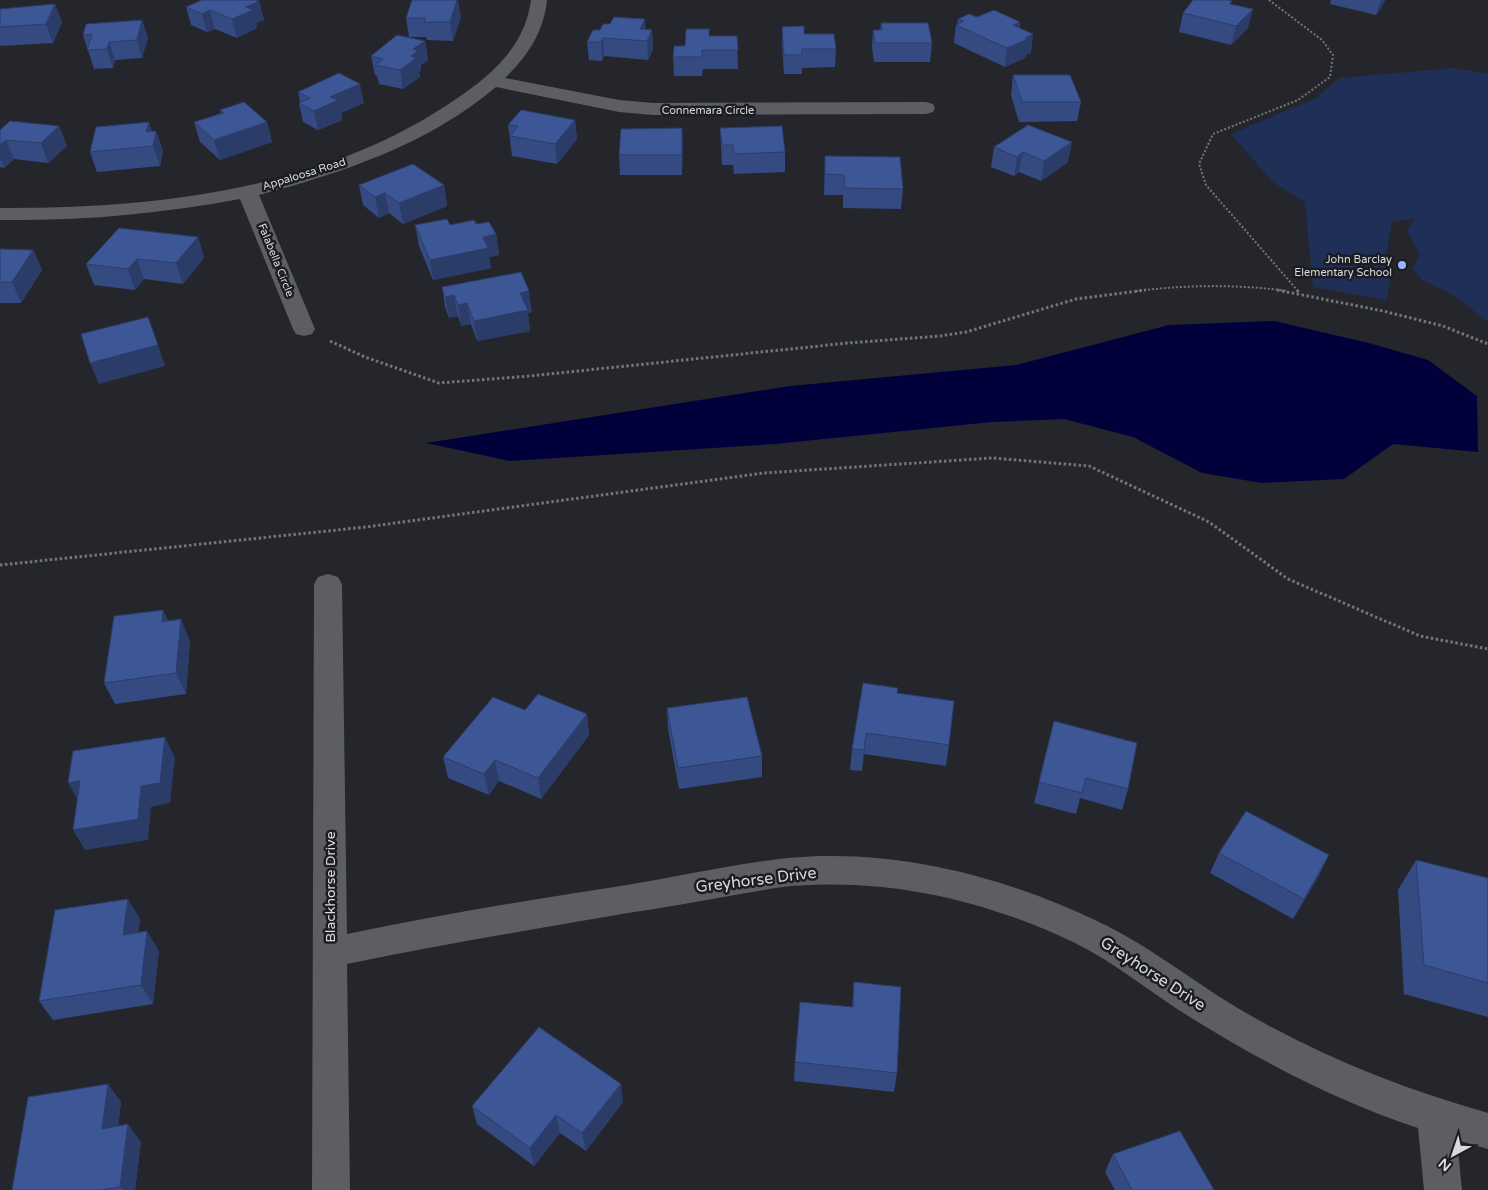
<svg xmlns="http://www.w3.org/2000/svg" width="1488" height="1190" viewBox="0 0 1488 1190" font-family="'Varela Round',sans-serif">
<rect width="100%" height="100%" fill="#24262b"/>
<path fill="#202f57" d="M 1455,68 L 1488,74 L 1488,322 L 1453,295 L 1422,280 L 1412,268 L 1420,254 L 1407,231 L 1415,218 L 1392,222 L 1386,253 L 1390,282 L 1386,300 L 1313,287 L 1305,202 L 1274,183 L 1231,134 L 1316,98 L 1339,78 Z"/>
<path fill="#02003b" d="M 1274,321 L 1369,343 L 1428,360 L 1477,396 L 1478,452 L 1393,444 L 1344,479 L 1262,483 L 1202,473 L 1133,437 L 1064,419 L 992,422 L 775,444 L 510,461 L 426,443 L 790,386 L 1016,365 L 1169,325 Z"/>
<g fill="none" stroke-linecap="round" stroke-linejoin="round">
<g stroke="#73757a" stroke-width="2" stroke-dasharray="2 2" stroke-linecap="butt">
<path d="M 1269,0 L 1322,40 L 1333,55 L 1330,77 L 1298,100 L 1213,134 L 1199,164 L 1206,185 L 1298,291"/>
<path d="M 1136,291 C 1186,285 1237,284 1287,291"/>
</g>
<g stroke="#73757a" stroke-width="3" stroke-dasharray="2.5 2.5" stroke-linecap="butt">
<path d="M 1277,290 L 1383,311 L 1443,326 L 1488,344"/>
<path d="M 1297,290 L 1299,293"/>
<path d="M 330,341 L 365,357 L 439,383 L 530,376 L 848,343 L 940,336 L 966,332 L 1076,299 L 1146,290"/>
<path d="M 0,565 L 366,527 L 764,473 L 992,458 L 1089,466 L 1209,522 L 1288,579 L 1420,636 L 1488,649"/>
</g>
<g fill="#5c5e64" fill-rule="evenodd">
<path d="M 531,0 L 547,0 C 544,31 528,56 505,78 L 619,100 L 653,103 L 926,102 L 933,104 L 935,108 L 933,112 L 926,114 L 653,115 L 619,112 L 496,87 C 429,144 342,173 259,195 L 315,329 L 312,334 L 304,336 L 296,334 L 293,329 L 240,199 C 159,214 82,221 0,220 L 0,208 C 156,209 324,190 456,99 C 493,74 525,46 531,0 Z"/>
<path d="M 328,574 L 338,577 L 342,584 L 347,934 C 440,915 533,899 627,885 C 680,876 734,864 788,858 C 895,848 1003,876 1099,922 C 1152,947 1197,985 1248,1014 C 1324,1058 1404,1089 1488,1113 L 1488,1149 L 1457,1140 L 1462,1190 L 1424,1190 L 1418,1128 C 1339,1102 1264,1063 1193,1019 C 1152,994 1116,963 1073,942 C 985,900 889,878 791,886 C 772,888 753,892 735,895 C 699,901 663,908 628,913 C 534,929 440,945 347,964 L 350,1190 L 312,1190 L 314,584 L 318,577 Z"/>
</g>
</g>
<g fill="#344a81">
<path d="M 1331,0 L 1385,0 L 1382,6 L 1376,15 L 1330,4 Z"/>
<path d="M 259,1 L 264,20 L 256,23 L 257,28 L 237,38 L 215,29 L 207,32 L 191,25 L 186,7 Z"/>
<path d="M 55,4 L 62,22 L 53,43 L 0,46 L 0,27 Z"/>
<path d="M 1231,4 L 1248,28 L 1231,45 L 1179,32 L 1183,13 Z"/>
<path d="M 461,17 L 453,41 L 427,40 L 426,37 L 409,37 L 406,18 Z"/>
<path d="M 977,17 L 1020,22 L 1020,28 L 1031,53 L 1026,55 L 1025,58 L 1005,67 L 954,43 L 956,25 L 957,24 L 958,19 Z"/>
<path d="M 142,20 L 148,38 L 142,58 L 115,60 L 113,68 L 94,69 L 83,35 Z"/>
<path d="M 881,23 L 932,43 L 930,62 L 874,62 L 872,48 L 873,30 L 880,30 Z"/>
<path d="M 782,27 L 836,49 L 835,67 L 802,68 L 802,74 L 784,74 L 782,45 Z"/>
<path d="M 646,29 L 652,30 L 653,49 L 648,60 L 604,56 L 602,61 L 589,60 L 587,42 L 600,30 Z"/>
<path d="M 709,36 L 737,36 L 738,69 L 703,69 L 702,76 L 674,76 L 673,57 L 685,46 Z"/>
<path d="M 425,41 L 428,60 L 421,65 L 421,70 L 419,72 L 420,77 L 403,89 L 379,84 L 377,76 L 375,75 L 371,56 Z"/>
<path d="M 1013,75 L 1081,102 L 1077,121 L 1019,122 L 1011,95 Z"/>
<path d="M 298,92 L 364,103 L 341,113 L 342,120 L 318,130 L 303,122 L 299,103 L 300,102 Z"/>
<path d="M 220,110 L 267,122 L 272,142 L 220,160 L 200,142 L 194,122 L 221,113 Z"/>
<path d="M 575,120 L 577,139 L 557,164 L 512,156 L 508,125 Z"/>
<path d="M 149,122 L 152,132 L 156,131 L 163,151 L 160,166 L 97,172 L 90,152 Z"/>
<path d="M 59,126 L 67,146 L 48,163 L 14,159 L 4,168 L 0,167 L 0,130 Z"/>
<path d="M 682,128 L 682,175 L 620,175 L 619,155 Z"/>
<path d="M 720,128 L 785,152 L 785,172 L 734,174 L 733,165 L 722,165 Z"/>
<path d="M 994,147 L 1068,162 L 1041,181 L 1019,172 L 1014,176 L 991,167 Z"/>
<path d="M 825,156 L 903,189 L 901,209 L 843,208 L 843,195 L 824,195 Z"/>
<path d="M 359,185 L 444,185 L 447,206 L 403,224 L 389,213 L 379,218 L 363,205 Z"/>
<path d="M 476,224 L 496,234 L 499,255 L 489,257 L 491,268 L 433,280 L 419,246 L 415,225 Z"/>
<path d="M 198,237 L 204,258 L 183,284 L 144,279 L 135,290 L 94,285 L 86,264 Z"/>
<path d="M 0,249 L 33,250 L 42,270 L 21,303 L 0,303 Z"/>
<path d="M 442,287 L 532,312 L 528,313 L 530,331 L 477,341 L 471,324 L 461,326 L 458,316 L 449,318 L 445,307 Z"/>
<path d="M 163,610 L 168,621 L 190,641 L 186,694 L 115,704 L 104,683 Z"/>
<path d="M 897,693 L 949,745 L 946,766 L 864,754 L 862,771 L 850,770 L 852,749 Z"/>
<path d="M 667,708 L 762,756 L 762,777 L 679,789 L 668,729 Z"/>
<path d="M 525,710 L 587,714 L 589,735 L 541,799 L 499,781 L 489,795 L 448,778 L 443,757 Z"/>
<path d="M 1054,721 L 1128,789 L 1122,810 L 1080,798 L 1076,814 L 1034,803 Z"/>
<path d="M 1219,853 L 1319,876 L 1293,919 L 1210,873 Z"/>
<path d="M 1416,860 L 1488,878 L 1488,1017 L 1404,994 L 1398,890 Z"/>
<path d="M 140,919 L 138,933 L 159,951 L 153,1004 L 53,1020 L 39,1001 Z"/>
<path d="M 854,982 L 897,1073 L 894,1092 L 794,1081 L 795,1062 L 852,1007 Z"/>
<path d="M 121,1102 L 118,1126 L 141,1142 L 135,1190 L 12,1190 Z"/>
<path d="M 623,1102 L 586,1151 L 560,1133 L 534,1166 L 477,1124 L 472,1106 Z"/>
<path d="M 1113,1154 L 1214,1190 L 1115,1190 L 1105,1172 Z"/>
</g>
<g fill="#2b3c69">
<path d="M 457,0 L 458,0 L 461,17 L 453,41 L 450,22 Z"/>
<path d="M 1381,0 L 1384,0 L 1382,6 L 1376,15 Z"/>
<path d="M 259,1 L 264,20 L 256,23 L 257,28 L 237,38 L 232,19 L 246,7 Z"/>
<path d="M 55,4 L 62,22 L 53,43 L 46,24 Z"/>
<path d="M 1253,9 L 1248,28 L 1231,45 L 1236,26 Z"/>
<path d="M 210,10 L 215,29 L 207,32 L 202,14 Z"/>
<path d="M 645,19 L 646,38 L 640,29 Z"/>
<path d="M 142,20 L 148,38 L 142,58 L 137,40 Z"/>
<path d="M 1020,22 L 1018,41 L 1013,25 Z"/>
<path d="M 652,30 L 653,49 L 648,60 L 647,41 Z"/>
<path d="M 1033,34 L 1031,53 L 1026,55 L 1025,58 L 1005,67 L 1007,48 L 1025,38 Z"/>
<path d="M 603,38 L 604,56 L 602,61 L 601,42 Z"/>
<path d="M 425,41 L 428,60 L 421,65 L 421,70 L 419,72 L 420,77 L 403,89 L 400,70 L 411,56 L 413,49 Z"/>
<path d="M 109,42 L 115,60 L 113,68 L 107,49 Z"/>
<path d="M 360,84 L 364,103 L 341,113 L 342,120 L 318,130 L 314,111 L 330,97 Z"/>
<path d="M 575,120 L 577,139 L 557,164 L 555,144 Z"/>
<path d="M 149,122 L 154,141 L 156,131 L 163,151 L 160,166 L 153,146 L 146,132 Z"/>
<path d="M 267,122 L 272,142 L 220,160 L 214,140 Z"/>
<path d="M 59,126 L 67,146 L 48,163 L 41,143 Z"/>
<path d="M 682,128 L 683,148 L 682,175 Z"/>
<path d="M 6,140 L 14,159 L 4,168 L 0,157 L 0,145 Z"/>
<path d="M 1072,142 L 1068,162 L 1041,181 L 1044,161 Z"/>
<path d="M 1023,152 L 1019,172 L 1014,176 L 1017,157 Z"/>
<path d="M 444,185 L 447,206 L 403,224 L 399,203 Z"/>
<path d="M 385,193 L 389,213 L 379,218 L 375,197 Z"/>
<path d="M 496,234 L 499,255 L 489,257 L 491,268 L 433,280 L 430,260 L 483,237 Z"/>
<path d="M 198,237 L 204,258 L 183,284 L 176,263 Z"/>
<path d="M 33,250 L 42,270 L 21,303 L 12,282 Z"/>
<path d="M 137,259 L 144,279 L 135,290 L 128,269 Z"/>
<path d="M 529,291 L 532,312 L 528,313 L 530,331 L 477,341 L 474,321 L 520,293 Z"/>
<path d="M 454,295 L 458,316 L 449,318 L 445,297 Z"/>
<path d="M 467,303 L 471,324 L 461,326 L 458,305 Z"/>
<path d="M 158,345 L 165,366 L 99,384 L 90,363 Z"/>
<path d="M 163,610 L 172,631 L 162,622 Z"/>
<path d="M 181,619 L 190,641 L 186,694 L 176,673 Z"/>
<path d="M 587,714 L 589,735 L 541,799 L 538,778 Z"/>
<path d="M 866,733 L 864,754 L 862,771 L 864,750 Z"/>
<path d="M 165,737 L 175,758 L 170,803 L 151,807 L 148,840 L 85,850 L 73,830 L 141,786 Z"/>
<path d="M 495,760 L 499,781 L 489,795 L 484,774 Z"/>
<path d="M 80,781 L 80,804 L 68,783 Z"/>
<path d="M 1329,855 L 1319,876 L 1293,919 L 1304,899 Z"/>
<path d="M 128,899 L 140,919 L 135,955 L 123,935 Z"/>
<path d="M 147,931 L 159,951 L 153,1004 L 141,985 Z"/>
<path d="M 108,1084 L 121,1102 L 116,1146 L 102,1129 Z"/>
<path d="M 621,1084 L 623,1102 L 586,1151 L 582,1133 Z"/>
<path d="M 556,1115 L 560,1133 L 534,1166 L 530,1148 Z"/>
<path d="M 128,1124 L 141,1142 L 135,1190 L 123,1190 L 120,1187 Z"/>
</g>
<g fill="#3d5696" stroke="#2b3c69">
<path d="M 202,0 L 256,0 L 259,1 L 246,7 L 253,10 L 232,19 L 210,10 L 202,14 L 186,7 Z"/>
<path d="M 412,0 L 457,0 L 450,22 L 424,22 L 425,18 L 406,18 Z"/>
<path d="M 1193,0 L 1228,0 L 1232,1 L 1230,4 L 1253,9 L 1236,26 L 1183,13 Z"/>
<path d="M 55,4 L 46,24 L 0,27 L 0,9 Z"/>
<path d="M 994,10 L 1020,22 L 1013,25 L 1033,34 L 1025,38 L 1028,39 L 1007,48 L 956,25 L 964,21 L 958,19 L 969,14 L 977,17 Z"/>
<path d="M 614,17 L 645,19 L 640,29 L 652,30 L 647,41 L 603,38 L 601,42 L 587,42 L 593,30 L 600,30 L 603,24 L 610,24 Z"/>
<path d="M 142,20 L 137,40 L 109,42 L 107,49 L 87,50 L 92,34 L 83,35 L 86,24 Z"/>
<path d="M 881,23 L 928,23 L 932,43 L 875,43 L 873,30 L 882,30 Z"/>
<path d="M 804,26 L 804,34 L 834,34 L 836,49 L 802,49 L 802,55 L 784,55 L 782,27 Z"/>
<path d="M 686,29 L 709,29 L 709,36 L 737,36 L 738,50 L 702,50 L 702,57 L 673,57 L 674,46 L 685,46 Z"/>
<path d="M 397,35 L 425,41 L 413,49 L 418,51 L 411,56 L 416,58 L 400,70 L 375,65 L 383,59 L 371,56 Z"/>
<path d="M 339,73 L 360,84 L 330,97 L 338,100 L 314,111 L 299,103 L 310,98 L 298,92 Z"/>
<path d="M 1013,75 L 1070,75 L 1081,102 L 1022,102 Z"/>
<path d="M 244,102 L 267,122 L 214,140 L 194,122 L 224,113 L 220,110 Z"/>
<path d="M 521,110 L 575,120 L 555,144 L 510,136 L 518,126 L 508,125 Z"/>
<path d="M 10,121 L 59,126 L 41,143 L 6,140 L 0,145 L 0,130 Z"/>
<path d="M 149,122 L 146,132 L 156,131 L 153,146 L 90,152 L 96,127 Z"/>
<path d="M 1028,125 L 1072,142 L 1044,161 L 1023,152 L 1017,157 L 994,147 Z"/>
<path d="M 782,126 L 785,152 L 734,154 L 733,145 L 722,145 L 720,128 Z"/>
<path d="M 682,128 L 682,155 L 619,155 L 621,129 Z"/>
<path d="M 825,156 L 900,157 L 903,189 L 845,188 L 844,175 L 825,174 Z"/>
<path d="M 413,164 L 444,185 L 399,203 L 385,193 L 375,197 L 359,185 Z"/>
<path d="M 447,219 L 450,225 L 474,220 L 476,224 L 489,222 L 496,234 L 483,237 L 488,248 L 430,260 L 415,225 Z"/>
<path d="M 119,228 L 198,237 L 176,263 L 137,259 L 128,269 L 86,264 Z"/>
<path d="M 0,249 L 33,250 L 12,282 L 0,282 Z"/>
<path d="M 521,272 L 529,291 L 520,293 L 528,310 L 474,321 L 467,303 L 458,305 L 454,295 L 445,297 L 442,287 Z"/>
<path d="M 148,317 L 158,345 L 90,363 L 81,334 Z"/>
<path d="M 163,610 L 162,622 L 181,619 L 176,673 L 104,683 L 114,616 Z"/>
<path d="M 863,683 L 898,688 L 897,693 L 954,701 L 949,745 L 866,733 L 864,750 L 852,749 Z"/>
<path d="M 538,694 L 587,714 L 538,778 L 495,760 L 484,774 L 443,757 L 493,697 L 525,710 Z"/>
<path d="M 747,697 L 762,756 L 678,768 L 667,708 Z"/>
<path d="M 1054,721 L 1137,743 L 1128,789 L 1086,778 L 1082,793 L 1039,782 Z"/>
<path d="M 165,737 L 160,783 L 141,786 L 138,819 L 73,830 L 80,781 L 68,783 L 73,751 Z"/>
<path d="M 1246,811 L 1329,855 L 1304,899 L 1219,853 Z"/>
<path d="M 1416,860 L 1488,878 L 1488,983 L 1424,965 Z"/>
<path d="M 128,899 L 123,935 L 147,931 L 141,985 L 39,1001 L 55,910 Z"/>
<path d="M 854,982 L 901,987 L 897,1073 L 795,1062 L 800,1002 L 853,1007 Z"/>
<path d="M 539,1027 L 621,1084 L 582,1133 L 556,1115 L 530,1148 L 472,1106 Z"/>
<path d="M 108,1084 L 102,1129 L 128,1124 L 120,1187 L 100,1190 L 12,1190 L 28,1097 Z"/>
<path d="M 1180,1131 L 1214,1190 L 1132,1190 L 1113,1154 Z"/>
</g>
<circle fill="#98b6fd" stroke="#1b1d22" stroke-width="2" cx="1402" cy="265" r="5"/>
<g text-anchor="middle" dominant-baseline="central" stroke-width="5" stroke-linejoin="round" paint-order="stroke">
<g font-size="11" fill="#d9dade" stroke="#1b1d22">
<text x="708" y="110">Connemara Circle</text>
<text transform="translate(304 174) rotate(-17)">Appaloosa Road</text>
<text transform="translate(276 260) rotate(68)">Falabella Circle</text>
</g>
<g font-size="11" fill="#d9dade" stroke="#1b1d22" text-anchor="end">
<text x="1392" y="259">John Barclay<tspan x="1392" dy="13">Elementary School</tspan></text>
</g>
<g font-size="14" fill="#d9dade" stroke="#1b1d22">
<text transform="translate(330 887) rotate(-90)">Blackhorse Drive</text>
</g>
<g font-size="16" fill="#d9dade" stroke="#1b1d22">
<text transform="translate(756 880) rotate(-7)">Greyhorse Drive</text>
<text transform="translate(1153 974) rotate(33)">Greyhorse Drive</text>
</g>
</g>
<g transform="translate(1453 1155) rotate(220)" stroke="#1b1d22" stroke-width="4" paint-order="stroke">
<path d="M0-4L9 19L0 12L-9 19Z" fill="#d9dade"/>
<text y="-8" font-size="14" font-weight="bold" text-anchor="middle" fill="#d9dade">N</text>
</g>
</svg>
